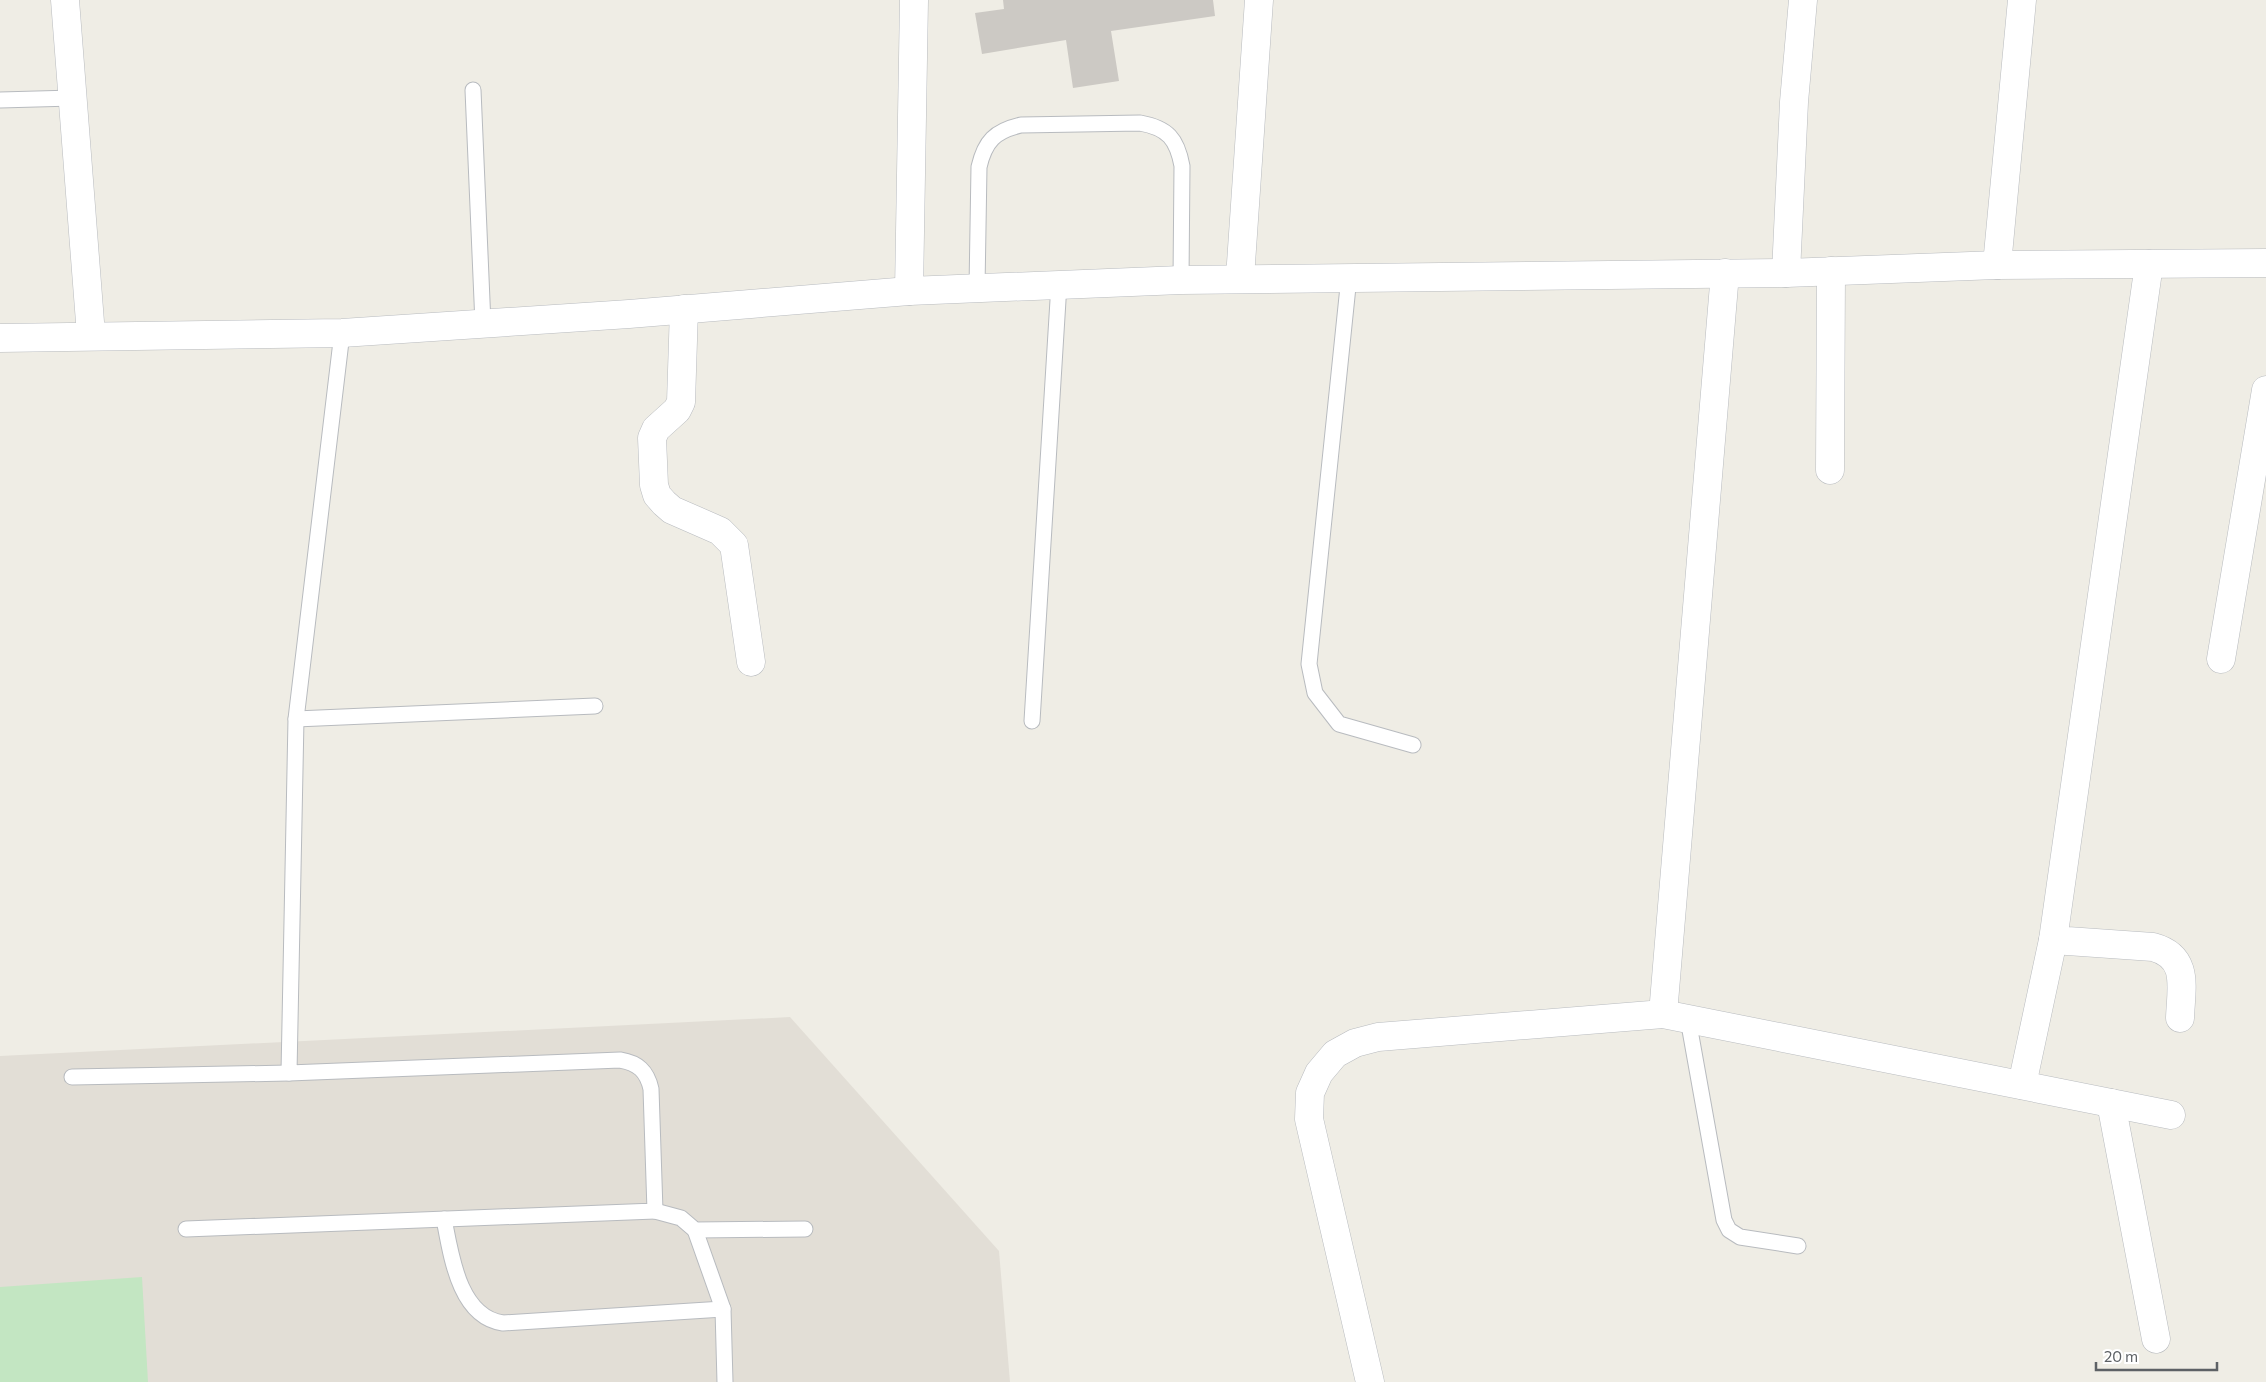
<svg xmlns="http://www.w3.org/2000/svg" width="2266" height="1382" viewBox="0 0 2266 1382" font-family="Commissioner,sans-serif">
<rect width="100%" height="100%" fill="#efede5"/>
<path fill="#e2ded6" d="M 790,1017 L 999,1251 L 1010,1382 L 0,1382 L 0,1056 Z"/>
<path fill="#c3e6c2" d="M 142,1277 L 148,1382 L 0,1382 L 0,1287 Z"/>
<path fill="#ccc9c4" d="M 1003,0 L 1213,0 L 1215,16 L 1111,31 L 1119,81 L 1073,88 L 1066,40 L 982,54 L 975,13 L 1004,9 Z"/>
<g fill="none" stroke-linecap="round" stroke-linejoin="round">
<defs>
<g id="service">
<path d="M 473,90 L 483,324"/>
<path d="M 0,100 L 73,98"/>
<path d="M 1349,277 L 1309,664 L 1315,693 L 1339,724 L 1413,745"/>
<path d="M 977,288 L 979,167 C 985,141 995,131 1021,125 L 1140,123 C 1168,128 1177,139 1182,166 L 1181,280"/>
<path d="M 296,719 L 595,706"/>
<path d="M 1032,721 L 1059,284"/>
<path d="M 1688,1019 L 1724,1220 L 1729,1230 L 1740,1237 L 1798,1246"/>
<path d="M 72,1077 L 289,1073"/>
<path d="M 655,1211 L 681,1218 L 695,1230 L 805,1229"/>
<path d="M 444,1219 C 451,1255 459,1317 503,1323 L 723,1309"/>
<path d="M 186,1229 L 655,1211 L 651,1089 C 647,1071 638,1063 620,1060 L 289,1073 L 296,719 L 342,333"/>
<path d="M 695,1230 L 723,1309 L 725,1382"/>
</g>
<g id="minor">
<path d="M 65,0 L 91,335"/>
<path d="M 2149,264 L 2053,940 L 2153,947 C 2190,957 2181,988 2180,1018"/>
<path d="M 1997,265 L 2022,0"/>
<path d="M 1786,273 L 1794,102 L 1803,0"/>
<path d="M 1240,278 L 1259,0"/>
<path d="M 909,291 L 914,0"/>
<path d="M 684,309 L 681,402 L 677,410 L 656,429 L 652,438 L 654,485 L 657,495 L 664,503 L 672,510 L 720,531 L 734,545 L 751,662"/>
<path d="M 1830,470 L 1831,271"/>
<path d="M 2221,659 L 2266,390"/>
<path d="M 1663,1014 L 2171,1115"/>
<path d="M 2022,1085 L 2053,940"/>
<path d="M 2111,1103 L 2156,1339"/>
<path d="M 1370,1382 L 1309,1119 L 1310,1093 L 1319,1073 L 1335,1054 L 1355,1043 L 1378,1037 L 1663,1014 L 1725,273"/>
</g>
<path id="tertiary" d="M 0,338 L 342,333 L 629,314 L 909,291 L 1181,280 L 1786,273 L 1997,265 L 2266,263"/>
</defs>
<use href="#service" stroke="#b8bbbf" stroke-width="17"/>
<use href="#minor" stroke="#b8bbbf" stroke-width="29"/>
<use href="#tertiary" stroke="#b8bbbf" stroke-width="29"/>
<use href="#service" stroke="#fff" stroke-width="15"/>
<use href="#minor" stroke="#fff" stroke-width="28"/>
<use href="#tertiary" stroke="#fff" stroke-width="28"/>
</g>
<path d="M2096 1362v8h121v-8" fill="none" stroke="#5d6165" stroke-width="2.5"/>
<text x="2104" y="1362" font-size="15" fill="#5d6165" stroke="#ffffff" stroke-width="4" paint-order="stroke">20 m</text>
</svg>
